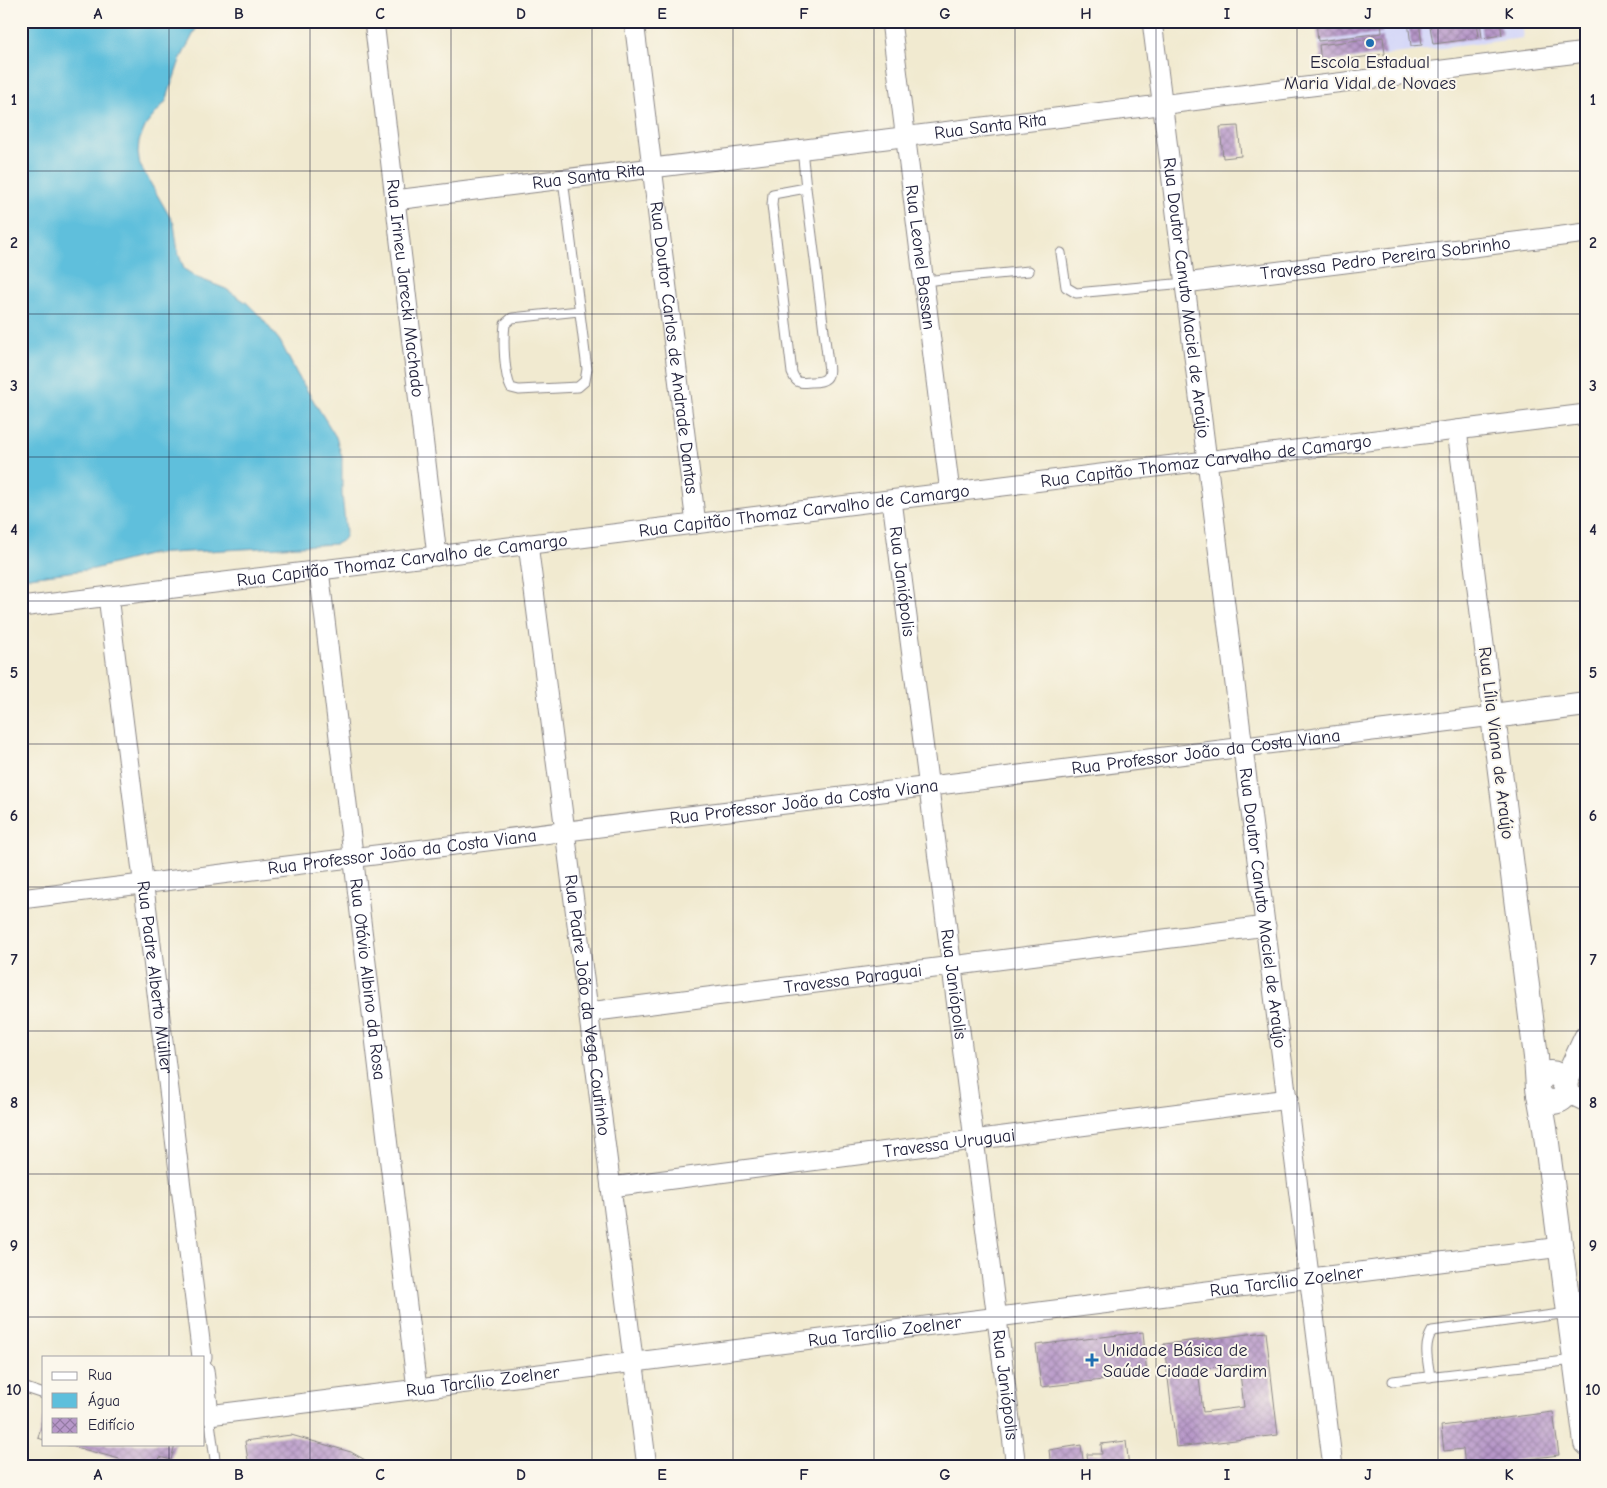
<svg xmlns="http://www.w3.org/2000/svg" width="1607" height="1488" viewBox="0 0 1607 1488" font-family="'Comic Neue',sans-serif">
<defs>
<pattern id="building-cross-hatch" width="8" height="8" patternUnits="userSpaceOnUse" patternTransform="scale(1.25)"><rect width="8" height="8" fill="#b797c9"/><path d="M0 0l8 8M0 8l8-8" fill="none" stroke="#947ba4"/></pattern>
</defs>
<rect width="100%" height="100%" fill="#fbf7ec"/>
<filter id="ink" filterUnits="userSpaceOnUse"><feTurbulence type="fractalNoise" baseFrequency=".02" numOctaves="2"/><feDisplacementMap in="SourceGraphic" scale="10" xChannelSelector="R" yChannelSelector="G"/><feConvolveMatrix kernelMatrix="1 2 1 2 8 2 1 2 1" color-interpolation-filters="sRGB"/></filter>
<filter id="wash" filterUnits="userSpaceOnUse"><feTurbulence type="fractalNoise" baseFrequency=".0096" numOctaves="4" result="noise"/><feDisplacementMap in="SourceGraphic" scale="20" xChannelSelector="R" yChannelSelector="G"/><feGaussianBlur stdDeviation="1.12" result="paint"/><feColorMatrix in="noise" values="0 0 0 0 0 0 0 0 0 0 0 0 0 0 0 0 0 1.4 0 .05"/><feComposite in="paint" operator="in"/></filter>
<g filter="url(#wash)">
<rect width="100%" height="100%" fill="#f1ead0"/>
<path fill="#d6d8f8" d="M 1316,21 L 1521,21 L 1523,38 L 1321,63 Z"/>
<path fill="#5ebfdc" stroke="#40708c" d="M 34,21 L 200,21 L 180,60 L 166,101 L 146,125 L 139,141 L 138,153 L 140,165 L 174,224 L 178,252 L 184,269 L 198,278 L 226,289 L 247,303 L 260,316 L 280,341 L 297,374 L 336,437 L 342,457 L 342,494 L 346,533 C 344,540 342,541 336,544 L 151,554 L 94,569 L 21,578 L 21,41 Z"/>
<g id="blocks">
<g fill="url(#building-cross-hatch)" fill-rule="evenodd">
<path d="M 1316,21 L 1381,21 L 1382,33 L 1318,41 Z"/>
<path d="M 1408,21 L 1419,21 L 1422,45 L 1411,46 Z"/>
<path d="M 1468,21 L 1477,21 L 1479,38 L 1433,44 L 1430,26 Z"/>
<path d="M 1480,21 L 1500,21 L 1502,35 L 1482,38 Z"/>
<path d="M 1383,37 L 1385,54 L 1321,63 L 1319,45 Z"/>
<path d="M 1238,126 L 1241,156 L 1223,158 L 1220,127 Z"/>
<path d="M 1143,1332 L 1147,1375 L 1041,1387 L 1036,1345 Z"/>
<path d="M 1266,1332 L 1278,1435 L 1176,1447 L 1164,1344 ZM 1239,1365 L 1244,1407 L 1203,1412 L 1198,1369 Z"/>
<path d="M 1553,1412 L 1559,1455 L 1465,1467 L 1463,1449 L 1444,1451 L 1441,1426 Z"/>
<path d="M 43,1419 L 44,1419 L 44,1440 L 38,1438 Z"/>
<path d="M 291,1435 L 351,1452 L 374,1465 L 374,1467 L 249,1467 L 245,1441 Z"/>
<path d="M 1126,1441 L 1129,1467 L 1088,1467 L 1087,1454 L 1102,1454 L 1101,1444 Z"/>
<path d="M 64,1444 L 175,1444 L 171,1460 L 160,1457 L 157,1467 L 149,1467 Z"/>
<path d="M 1081,1445 L 1084,1467 L 1051,1467 L 1049,1450 Z"/>
</g>
</g>
</g>
<g filter="url(#ink)">
<use href="#blocks" fill-opacity="0" stroke="#8a8686" stroke-width="1"/>
<g fill="none" stroke-linecap="round" stroke-linejoin="round">
<defs>
<g id="service">
<path d="M 802,149 L 806,188 L 828,363 C 831,378 826,382 811,382 C 808,382 802,383 799,382 C 795,381 794,377 792,373 L 772,205 L 773,194 L 806,188"/>
<path d="M 563,179 L 587,369 L 585,381 L 578,387 L 519,390 L 511,388 C 504,375 503,340 505,324 L 512,318 L 579,311"/>
<path d="M 1061,253 L 1066,287 L 1076,293 L 1185,283"/>
<path d="M 923,281 L 1029,271"/>
<path d="M 1430,1377 C 1428,1361 1423,1346 1432,1331 L 1568,1313"/>
<path d="M 1393,1381 L 1574,1360"/>
<path d="M 26,1388 L 44,1394"/>
<path d="M 209,1415 L 216,1467"/>
</g>
<g id="minor">
<path id="s1" d="M 374,21 L 437,556"/>
<path id="s2" d="M 634,21 L 696,524"/>
<path id="s3" d="M 891,21 L 950,492"/>
<path id="s4" d="M 1152,21 L 1333,1467"/>
<path id="s5" d="M 395,200 L 1586,52"/>
<path id="s6" d="M 1185,283 L 1586,233"/>
<path id="s7" d="M 892,500 L 1016,1467"/>
<path id="s8" d="M 528,544 L 647,1467"/>
<path id="s9" d="M 319,570 L 417,1389"/>
<path id="s10" d="M 108,596 L 202,1357"/>
<path id="s11" d="M 21,607 L 1586,414"/>
<path id="s12" d="M 21,899 L 1493,716 L 1457,430"/>
<path id="s13" d="M 589,1012 L 1266,926"/>
<path d="M 1565,1092 L 1586,1102"/>
<path id="s14" d="M 611,1187 L 1288,1099"/>
<path id="s15" d="M 204,1370 L 209,1415 L 1561,1247"/>
</g>
<g id="tertiary">
<path d="M 1586,704 L 1493,716 L 1536,1057 L 1538,1088 L 1545,1128 L 1586,1443"/>
<path d="M 1565,1083 L 1586,1038"/>
<path d="M 1538,1084 C 1552,1052 1584,1099 1553,1102 C 1547,1102 1542,1099 1539,1094"/>
</g>
</defs>
<use href="#service" stroke="#8a8686" stroke-width="11"/>
<use href="#minor" stroke="#8a8686" stroke-width="21"/>
<use href="#tertiary" stroke="#8a8686" stroke-width="26"/>
<use href="#service" stroke="#fff" stroke-width="9"/>
<use href="#minor" stroke="#fff" stroke-width="19"/>
<use href="#tertiary" stroke="#fff" stroke-width="24"/>
</g>
</g>
<path fill="none" stroke="#22223b" stroke-width="1" stroke-opacity="0.55" d="M 169,21 L 169,1357M 310,21 L 310,1467M 451,21 L 451,1467M 592,21 L 592,1467M 733,21 L 733,1467M 874,21 L 874,1467M 1015,21 L 1015,1467M 1156,21 L 1156,1467M 1297,21 L 1297,1467M 1438,21 L 1438,1467M 21,171 L 1586,171M 21,314 L 1586,314M 21,457 L 1586,457M 21,601 L 1586,601M 21,744 L 1586,744M 21,887 L 1586,887M 21,1031 L 1586,1031M 21,1174 L 1586,1174M 21,1317 L 1586,1317M 169,1444 L 169,1467"/>
<g fill="#1f6fb2" stroke="#fbf7ec" stroke-width="2">
<circle cx="1370" cy="43" r="5"/>
<path d="M1089.5 1352.5h5v5h5v5h-5v5h-5v-5h-5v-5h5z"/>
</g>
<g text-anchor="middle" dominant-baseline="central" stroke-width="4" stroke-linejoin="round" paint-order="stroke">
<g font-size="18" fill="#22223b" stroke="#fbf7ec">
<text x="1370" y="62">Escola Estadual<tspan x="1370" dy="21">Maria Vidal de Novaes</tspan></text>
<text x="1103" y="1350" text-anchor="start">Unidade Básica de<tspan x="1103" dy="21">Saúde Cidade Jardim</tspan></text>
</g>
<g font-size="18" fill="#22223b" stroke="#fbf7ec">
<text stroke="none"><textPath href="#s5" startOffset="600">Rua Santa Rita</textPath></text>
<text stroke="none"><textPath href="#s5" startOffset="195">Rua Santa Rita</textPath></text>
<text stroke="none"><textPath href="#s3" startOffset="238">Rua Leonel Bassan</textPath></text>
<text stroke="none"><textPath href="#s6" startOffset="202">Travessa Pedro Pereira Sobrinho</textPath></text>
<text stroke="none"><textPath href="#s1" startOffset="269">Rua Irineu Jarecki Machado</textPath></text>
<text stroke="none"><textPath href="#s4" startOffset="279">Rua Doutor Canuto Maciel de Araújo</textPath></text>
<text stroke="none"><textPath href="#s2" startOffset="329">Rua Doutor Carlos de Andrade Dantas</textPath></text>
<text stroke="none"><textPath href="#s11" startOffset="1194">Rua Capitão Thomaz Carvalho de Camargo</textPath></text>
<text stroke="none"><textPath href="#s11" startOffset="789">Rua Capitão Thomaz Carvalho de Camargo</textPath></text>
<text stroke="none"><textPath href="#s11" startOffset="384">Rua Capitão Thomaz Carvalho de Camargo</textPath></text>
<text stroke="none"><textPath href="#s7" startOffset="82">Rua Janiópolis</textPath></text>
<text transform="translate(1496 743) rotate(83)">Rua Lília Viana de Araújo</text>
<text stroke="none"><textPath href="#s12" startOffset="1194">Rua Professor João da Costa Viana</textPath></text>
<text stroke="none"><textPath href="#s12" startOffset="789">Rua Professor João da Costa Viana</textPath></text>
<text stroke="none"><textPath href="#s12" startOffset="384">Rua Professor João da Costa Viana</textPath></text>
<text stroke="none"><textPath href="#s4" startOffset="894">Rua Doutor Canuto Maciel de Araújo</textPath></text>
<text stroke="none"><textPath href="#s10" startOffset="384">Rua Padre Alberto Müller</textPath></text>
<text stroke="none"><textPath href="#s13" startOffset="266">Travessa Paraguai</textPath></text>
<text stroke="none"><textPath href="#s9" startOffset="412">Rua Otávio Albino da Rosa</textPath></text>
<text stroke="none"><textPath href="#s7" startOffset="488">Rua Janiópolis</textPath></text>
<text stroke="none"><textPath href="#s8" startOffset="465">Rua Padre João da Vega Coutinho</textPath></text>
<text stroke="none"><textPath href="#s14" startOffset="341">Travessa Uruguai</textPath></text>
<text stroke="none"><textPath href="#s15" startOffset="1131">Rua Tarcílio Zoelner</textPath></text>
<text stroke="none"><textPath href="#s15" startOffset="726">Rua Tarcílio Zoelner</textPath></text>
<text stroke="none"><textPath href="#s15" startOffset="321">Rua Tarcílio Zoelner</textPath></text>
<text stroke="none"><textPath href="#s7" startOffset="892">Rua Janiópolis</textPath></text>
</g>
</g>
<rect width="1607" height="1488" fill="none" stroke="#fbf7ec" stroke-width="55"/>
<rect x="42" y="1356" width="162" height="90" fill="#fbf7ec" stroke="#a4a2a5"/>
<rect x="52" y="1372" width="25" height="8" fill="#ffffff" stroke="#a4a2a5"/>
<text x="88" y="1380" font-size="15" fill="#22223b">Rua</text>
<rect x="52" y="1393" width="25" height="15" fill="#5ebfdc" stroke="#a4a2a5"/>
<text x="88" y="1406" font-size="15" fill="#22223b">Água</text>
<rect x="52" y="1418" width="25" height="15" fill="url(#building-cross-hatch)" stroke="#a4a2a5"/>
<text x="88" y="1430" font-size="15" fill="#22223b">Edifício</text>
<rect x="28" y="28" width="1552" height="1432" fill="none" stroke="#22223b" stroke-width="2"/>
<g font-size="16" text-anchor="middle" font-weight="bold" fill="#22223b">
<text x="98" y="19">A</text>
<text x="239" y="19">B</text>
<text x="380" y="19">C</text>
<text x="521" y="19">D</text>
<text x="662" y="19">E</text>
<text x="804" y="19">F</text>
<text x="945" y="19">G</text>
<text x="1086" y="19">H</text>
<text x="1227" y="19">I</text>
<text x="1368" y="19">J</text>
<text x="1509" y="19">K</text>
<text x="14" y="105">1</text>
<text x="1593" y="105">1</text>
<text x="14" y="248">2</text>
<text x="1593" y="248">2</text>
<text x="14" y="391">3</text>
<text x="1593" y="391">3</text>
<text x="14" y="535">4</text>
<text x="1593" y="535">4</text>
<text x="14" y="678">5</text>
<text x="1593" y="678">5</text>
<text x="14" y="821">6</text>
<text x="1593" y="821">6</text>
<text x="14" y="965">7</text>
<text x="1593" y="965">7</text>
<text x="14" y="1108">8</text>
<text x="1593" y="1108">8</text>
<text x="14" y="1251">9</text>
<text x="1593" y="1251">9</text>
<text x="14" y="1395">10</text>
<text x="1593" y="1395">10</text>
<text x="98" y="1480">A</text>
<text x="239" y="1480">B</text>
<text x="380" y="1480">C</text>
<text x="521" y="1480">D</text>
<text x="662" y="1480">E</text>
<text x="804" y="1480">F</text>
<text x="945" y="1480">G</text>
<text x="1086" y="1480">H</text>
<text x="1227" y="1480">I</text>
<text x="1368" y="1480">J</text>
<text x="1509" y="1480">K</text>
</g>
</svg>
